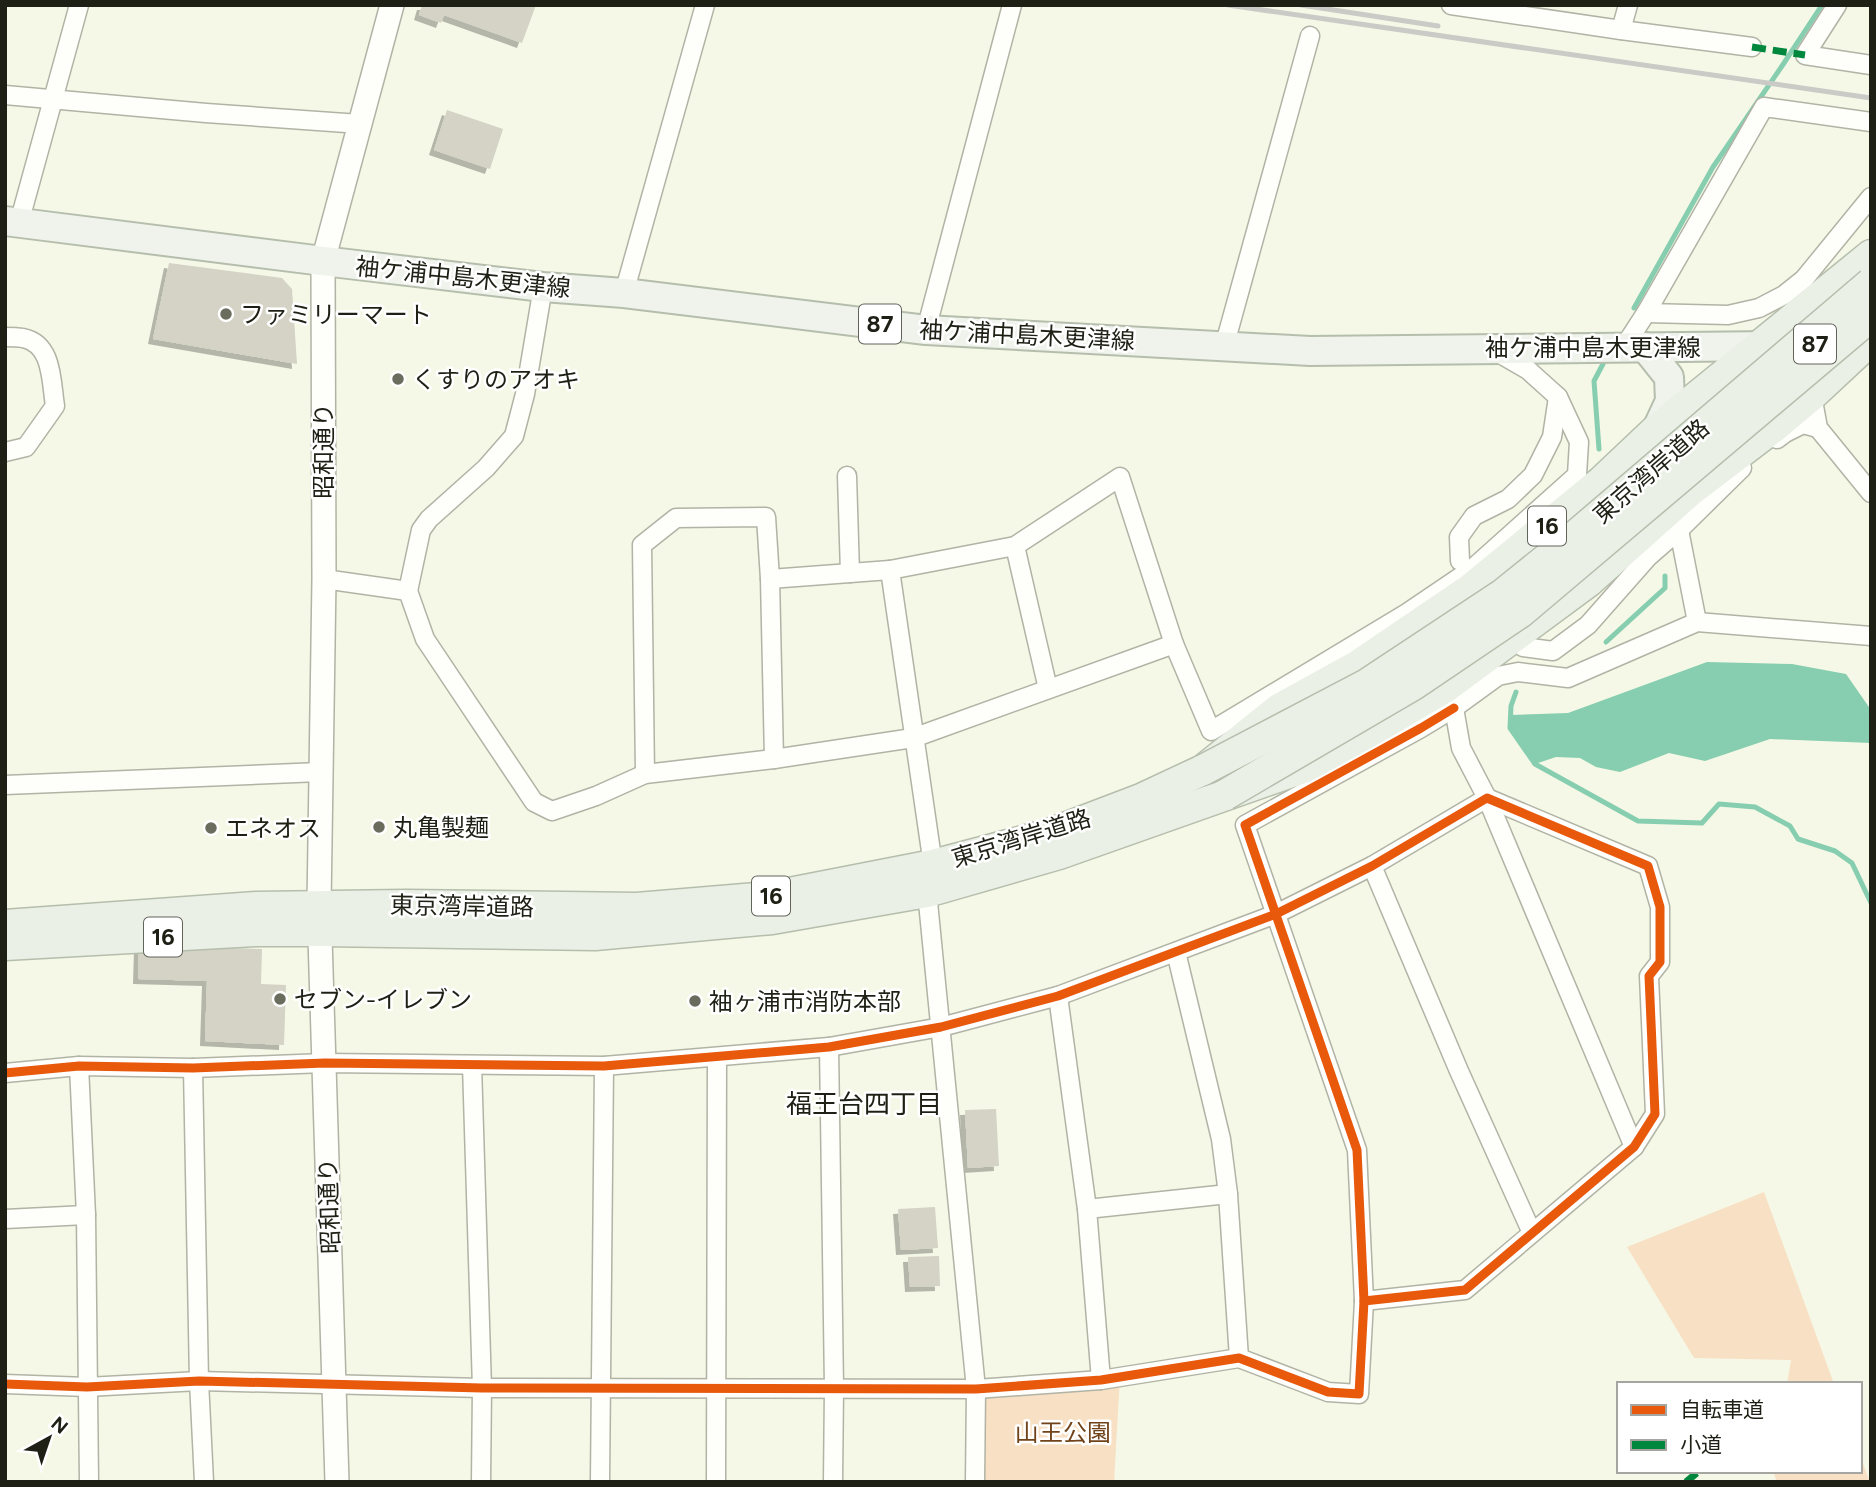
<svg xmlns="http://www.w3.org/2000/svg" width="1876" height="1487" viewBox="0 0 1876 1487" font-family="Figtree,'Noto Sans JP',sans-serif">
<defs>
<filter id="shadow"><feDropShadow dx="-5" dy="5" stdDeviation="0" flood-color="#0004"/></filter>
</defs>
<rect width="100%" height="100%" fill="#f5f8e6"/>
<g fill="#f8e0c4">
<path d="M 1764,1192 L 1834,1384 L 1787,1384 L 1791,1360 L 1694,1358 L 1627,1247 Z"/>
<path d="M 1120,1377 L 1114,1482 L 975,1482 L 976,1389 Z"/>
<path d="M 1860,1456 L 1870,1482 L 1777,1482 L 1773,1471 L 1860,1471 Z"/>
</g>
<path fill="#86ceaf" d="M 1707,662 L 1792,664 L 1846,674 L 1871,710 L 1871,743 L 1770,739 L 1705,761 L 1669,753 L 1620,772 L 1596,767 L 1580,758 L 1556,757 L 1535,764 L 1510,728 L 1510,715 L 1568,713 Z"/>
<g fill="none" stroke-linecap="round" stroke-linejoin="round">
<g stroke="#86ceaf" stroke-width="5">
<path d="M 1634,308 L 1713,167 L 1784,63 L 1822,5"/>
<path d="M 1599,449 L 1594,381 L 1604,362"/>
<path d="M 1606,642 L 1665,588 L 1665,576"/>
<path d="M 1516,692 L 1511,706 L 1510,728 L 1535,764 L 1638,821 L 1702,823 L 1719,804 L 1755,807 L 1790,826 L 1798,839 L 1835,851 L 1852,863 L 1871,903"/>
</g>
</g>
<g fill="#d4d3c5" filter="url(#shadow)">
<path d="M 422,5 L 536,5 L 522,43 L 444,15 L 441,23 L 419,15 Z"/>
<path d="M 447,110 L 503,129 L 490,169 L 434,150 Z"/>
<path d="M 169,263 L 282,278 L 292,289 L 297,364 L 153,339 Z"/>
<path d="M 139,945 L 262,949 L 261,984 L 286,985 L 284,1045 L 205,1041 L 207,981 L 138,979 Z"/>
<path d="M 996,1109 L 999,1166 L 968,1168 L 965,1110 Z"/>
<path d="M 935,1207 L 938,1248 L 901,1250 L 898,1209 Z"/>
<path d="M 939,1256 L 940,1286 L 910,1287 L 908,1257 Z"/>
</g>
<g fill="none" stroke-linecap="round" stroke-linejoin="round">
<defs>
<g id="minor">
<path d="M 1451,5 L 1621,30 L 1752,47"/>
<path d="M 1837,5 L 1805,55 L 1871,65"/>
<path d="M 1621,30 L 1628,5"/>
<path d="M 5,95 L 206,113 L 360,124"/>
<path d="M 19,223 L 79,5"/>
<path d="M 624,293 L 705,5"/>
<path d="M 1646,313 L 1728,315 L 1759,308 L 1784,295 L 1804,279 L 1871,197"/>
<path d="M 926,330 L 1012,5"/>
<path d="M 5,337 C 11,337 17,337 23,338 C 53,344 51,381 55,406 L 26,447 L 5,452"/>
<path d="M 1224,347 L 1310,36"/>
<path d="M 1624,347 L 1646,313 L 1764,107 L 1871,122"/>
<path d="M 1811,390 L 1818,428 L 1871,493"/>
<path d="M 1777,439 L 1785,433 L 1803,424 L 1818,428"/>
<path d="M 847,476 L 850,573"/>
<path d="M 1679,530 L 1697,622"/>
<path d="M 1015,546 L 1048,689"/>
<path d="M 1460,561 L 1459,537 L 1474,516 L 1508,499 L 1533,475 L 1552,437 L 1558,397"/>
<path d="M 890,570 L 933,865"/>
<path d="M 324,579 L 408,591 L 425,639 L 534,802 L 552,811 L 596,796 L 645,774 L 774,759 L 913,738 L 1174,644 L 1211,731 L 1407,613 L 1472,569 L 1577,475 L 1579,442 L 1558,397 L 1528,370 L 1495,351"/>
<path d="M 770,579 L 890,570 L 1015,546 L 1120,477 L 1174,644"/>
<path d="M 408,591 L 421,530 L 429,519 L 486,468 L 514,436 L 525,394 L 543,287"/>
<path d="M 1523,647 L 1553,651 L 1588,625 L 1648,557 L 1679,530 L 1742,468"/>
<path d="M 645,774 L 642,545 L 676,518 L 766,517 L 770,579 L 774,759"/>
<path d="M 5,785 L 320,772"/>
<path d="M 1372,866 L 1459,1071 L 1532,1233"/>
<path d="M 927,892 L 976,1389 L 975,1482"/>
<path d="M 1176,952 L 1221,1139 L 1228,1194 L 1239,1358"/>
<path d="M 1058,996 L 1087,1209 L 1101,1380"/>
<path d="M 829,1047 L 834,1388 L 833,1482"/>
<path d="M 472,1065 L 482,1388 L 481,1482"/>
<path d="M 79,1066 L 86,1215 L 89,1482"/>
<path d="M 193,1068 L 199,1381 L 204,1482"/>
<path d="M 5,1073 L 79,1066 L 193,1068 L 325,1063 L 604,1066 L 829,1047 L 941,1027 L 1058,996 L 1276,914 L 1372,866 L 1487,798 L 1648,866 L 1660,907 L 1660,962 L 1649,976 L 1655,1114 L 1634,1147 L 1465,1290 L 1364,1301"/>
<path d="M 1634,1147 L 1487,798 L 1461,748 L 1454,708 L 1498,676 L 1518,672 L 1568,678 L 1697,622 L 1871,636"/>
<path d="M 1087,1209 L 1228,1194"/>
<path d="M 5,1219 L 86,1215"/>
<path d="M 5,1384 L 87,1387 L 199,1381 L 482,1388 L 976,1389 L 1101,1380 L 1239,1358 L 1328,1392 L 1359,1394 L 1364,1301 L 1357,1150 L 1245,825 L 1421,728 L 1454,708"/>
<path d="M 600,1482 L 604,1066"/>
<path d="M 716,1482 L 717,1057"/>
</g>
<path id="tertiary" d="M 337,1482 L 319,906 L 324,579 L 323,261 L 392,5"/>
<g id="primary">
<path d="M 5,221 L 323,261 L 543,287 L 624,293 L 926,330 L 1310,351 L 1772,346"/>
<path d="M 1645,347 L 1669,377 L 1670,401 L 1657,429"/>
</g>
<g id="trunk">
<path d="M 5,925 L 256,907 L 406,905 L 637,908 L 769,897 L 933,865 L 1049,834 L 1141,799 L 1203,770 L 1279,709 L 1357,666 L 1469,590 L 1602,481 L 1657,429 L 1871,255"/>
<path d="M 5,945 L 256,931 L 320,931 L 595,935 L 772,919 L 927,892 L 1059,854 L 1317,763 L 1446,687 L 1588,582 L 1690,491 L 1774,427 L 1812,395 L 1871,340"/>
</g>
</defs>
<use href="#minor" stroke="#b1b3a5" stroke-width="21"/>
<use href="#tertiary" stroke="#b1b3a5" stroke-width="26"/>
<use href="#primary" stroke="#b5beac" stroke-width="32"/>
<use href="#trunk" stroke="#b5beac" stroke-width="33"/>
<use href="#minor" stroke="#fefefb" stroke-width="18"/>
<use href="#tertiary" stroke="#fefefb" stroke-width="23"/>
<use href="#primary" stroke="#eff3ec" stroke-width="28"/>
<use href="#trunk" stroke="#eaf0e6" stroke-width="30"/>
<g stroke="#cacbc6" stroke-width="5">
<path d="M 1228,5 L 1871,98"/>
<path d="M 1301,5 L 1438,26"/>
</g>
<defs>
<g id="trunk-bridge">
<path d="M 1203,770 L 1367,684 L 1503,594 L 1575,536 L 1871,283"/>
<path d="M 1225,795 L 1413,685 L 1521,612 L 1871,316"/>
</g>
</defs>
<use href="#trunk-bridge" stroke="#b5beac" stroke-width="33" stroke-linecap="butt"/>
<use href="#trunk-bridge" stroke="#eaf0e6" stroke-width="30"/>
<g stroke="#00873e" stroke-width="7" stroke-dasharray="14 7" stroke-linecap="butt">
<path d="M 1752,47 L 1805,55"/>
<path d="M 1686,1482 L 1699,1471"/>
</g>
<defs>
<g id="cycleway">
<path d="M 5,1073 L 79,1066 L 193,1068 L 325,1063 L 604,1066 L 829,1047 L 941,1027 L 1058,996 L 1276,914 L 1372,866 L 1487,798 L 1648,866 L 1660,907 L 1660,962 L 1649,976 L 1655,1114 L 1634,1147 L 1465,1290 L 1364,1301"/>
<path d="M 5,1384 L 87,1387 L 199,1381 L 482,1388 L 976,1389 L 1101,1380 L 1239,1358 L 1328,1392 L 1359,1394 L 1364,1301 L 1357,1150 L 1245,825 L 1421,728 L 1454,708"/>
</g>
</defs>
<use href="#cycleway" stroke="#fff" stroke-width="13"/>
<use href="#cycleway" stroke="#e8590c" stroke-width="9"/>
</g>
<g fill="#6a6c5e" stroke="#fff" stroke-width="2.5">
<circle cx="226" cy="314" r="7"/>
<circle cx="398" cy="379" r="7"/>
<circle cx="379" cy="827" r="7"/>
<circle cx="211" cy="828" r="7"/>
<circle cx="280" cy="999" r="7"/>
<circle cx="695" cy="1001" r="7"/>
</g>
<g text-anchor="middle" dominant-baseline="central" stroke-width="5" stroke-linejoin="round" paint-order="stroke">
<g fill="#fff" stroke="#62635b" stroke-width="2">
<rect x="859" y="304.5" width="42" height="39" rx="5"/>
<rect x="1794" y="324.5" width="42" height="39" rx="5"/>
<rect x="1528" y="506.5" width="38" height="39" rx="5"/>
<rect x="752" y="876.5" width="38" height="39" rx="5"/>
<rect x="144" y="917.5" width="38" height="39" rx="5"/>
</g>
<g font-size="23" font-weight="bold" fill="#1f2015">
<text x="880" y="324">87</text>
<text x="1815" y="344">87</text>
<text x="1547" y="526">16</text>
<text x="771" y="896">16</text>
<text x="163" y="937">16</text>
</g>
<g font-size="24" fill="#1f2015" stroke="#fff">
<text transform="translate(463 277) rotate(6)">袖ケ浦中島木更津線</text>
<text transform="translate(1027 335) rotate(3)">袖ケ浦中島木更津線</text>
<text x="1593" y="347">袖ケ浦中島木更津線</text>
<text transform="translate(323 451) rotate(-90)">昭和通り</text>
<text transform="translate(1651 471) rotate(-41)">東京湾岸道路</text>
<text transform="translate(1021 838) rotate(-17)">東京湾岸道路</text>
<text transform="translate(462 906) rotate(1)">東京湾岸道路</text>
<text transform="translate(329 1206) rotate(-92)">昭和通り</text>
</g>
<g font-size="24" fill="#1f2015" stroke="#fff" text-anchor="start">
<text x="240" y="314">ファミリーマート</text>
<text x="412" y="379">くすりのアオキ</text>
<text x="393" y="827">丸亀製麺</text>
<text x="225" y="828">エネオス</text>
<text x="294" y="999">セブン-イレブン</text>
<text x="709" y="1001">袖ヶ浦市消防本部</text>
</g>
<g font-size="24" fill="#70431a" stroke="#fff">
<text x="1063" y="1432">山王公園</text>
</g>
<g font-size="26" fill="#1f2015" stroke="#fff">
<text x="864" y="1104">福王台四丁目</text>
</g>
</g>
<rect width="1876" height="1487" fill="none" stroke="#1f2015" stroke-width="14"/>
<rect x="1617" y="1382" width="245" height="91" fill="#ffffff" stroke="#a5a6a1" stroke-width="2"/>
<rect x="1631" y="1405" width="35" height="10" fill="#e8590c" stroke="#a5a6a1" stroke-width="2"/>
<text x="1680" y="1417" font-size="21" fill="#1f2015">自転車道</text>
<rect x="1631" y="1440" width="35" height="10" fill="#00873e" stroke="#a5a6a1" stroke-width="2"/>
<text x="1680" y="1452" font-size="21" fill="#1f2015">小道</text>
<g transform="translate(49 1438) rotate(40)" stroke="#ffffff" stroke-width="5" paint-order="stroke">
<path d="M0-5L12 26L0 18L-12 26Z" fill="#1f2015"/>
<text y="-10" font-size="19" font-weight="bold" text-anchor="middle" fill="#1f2015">N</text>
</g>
</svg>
